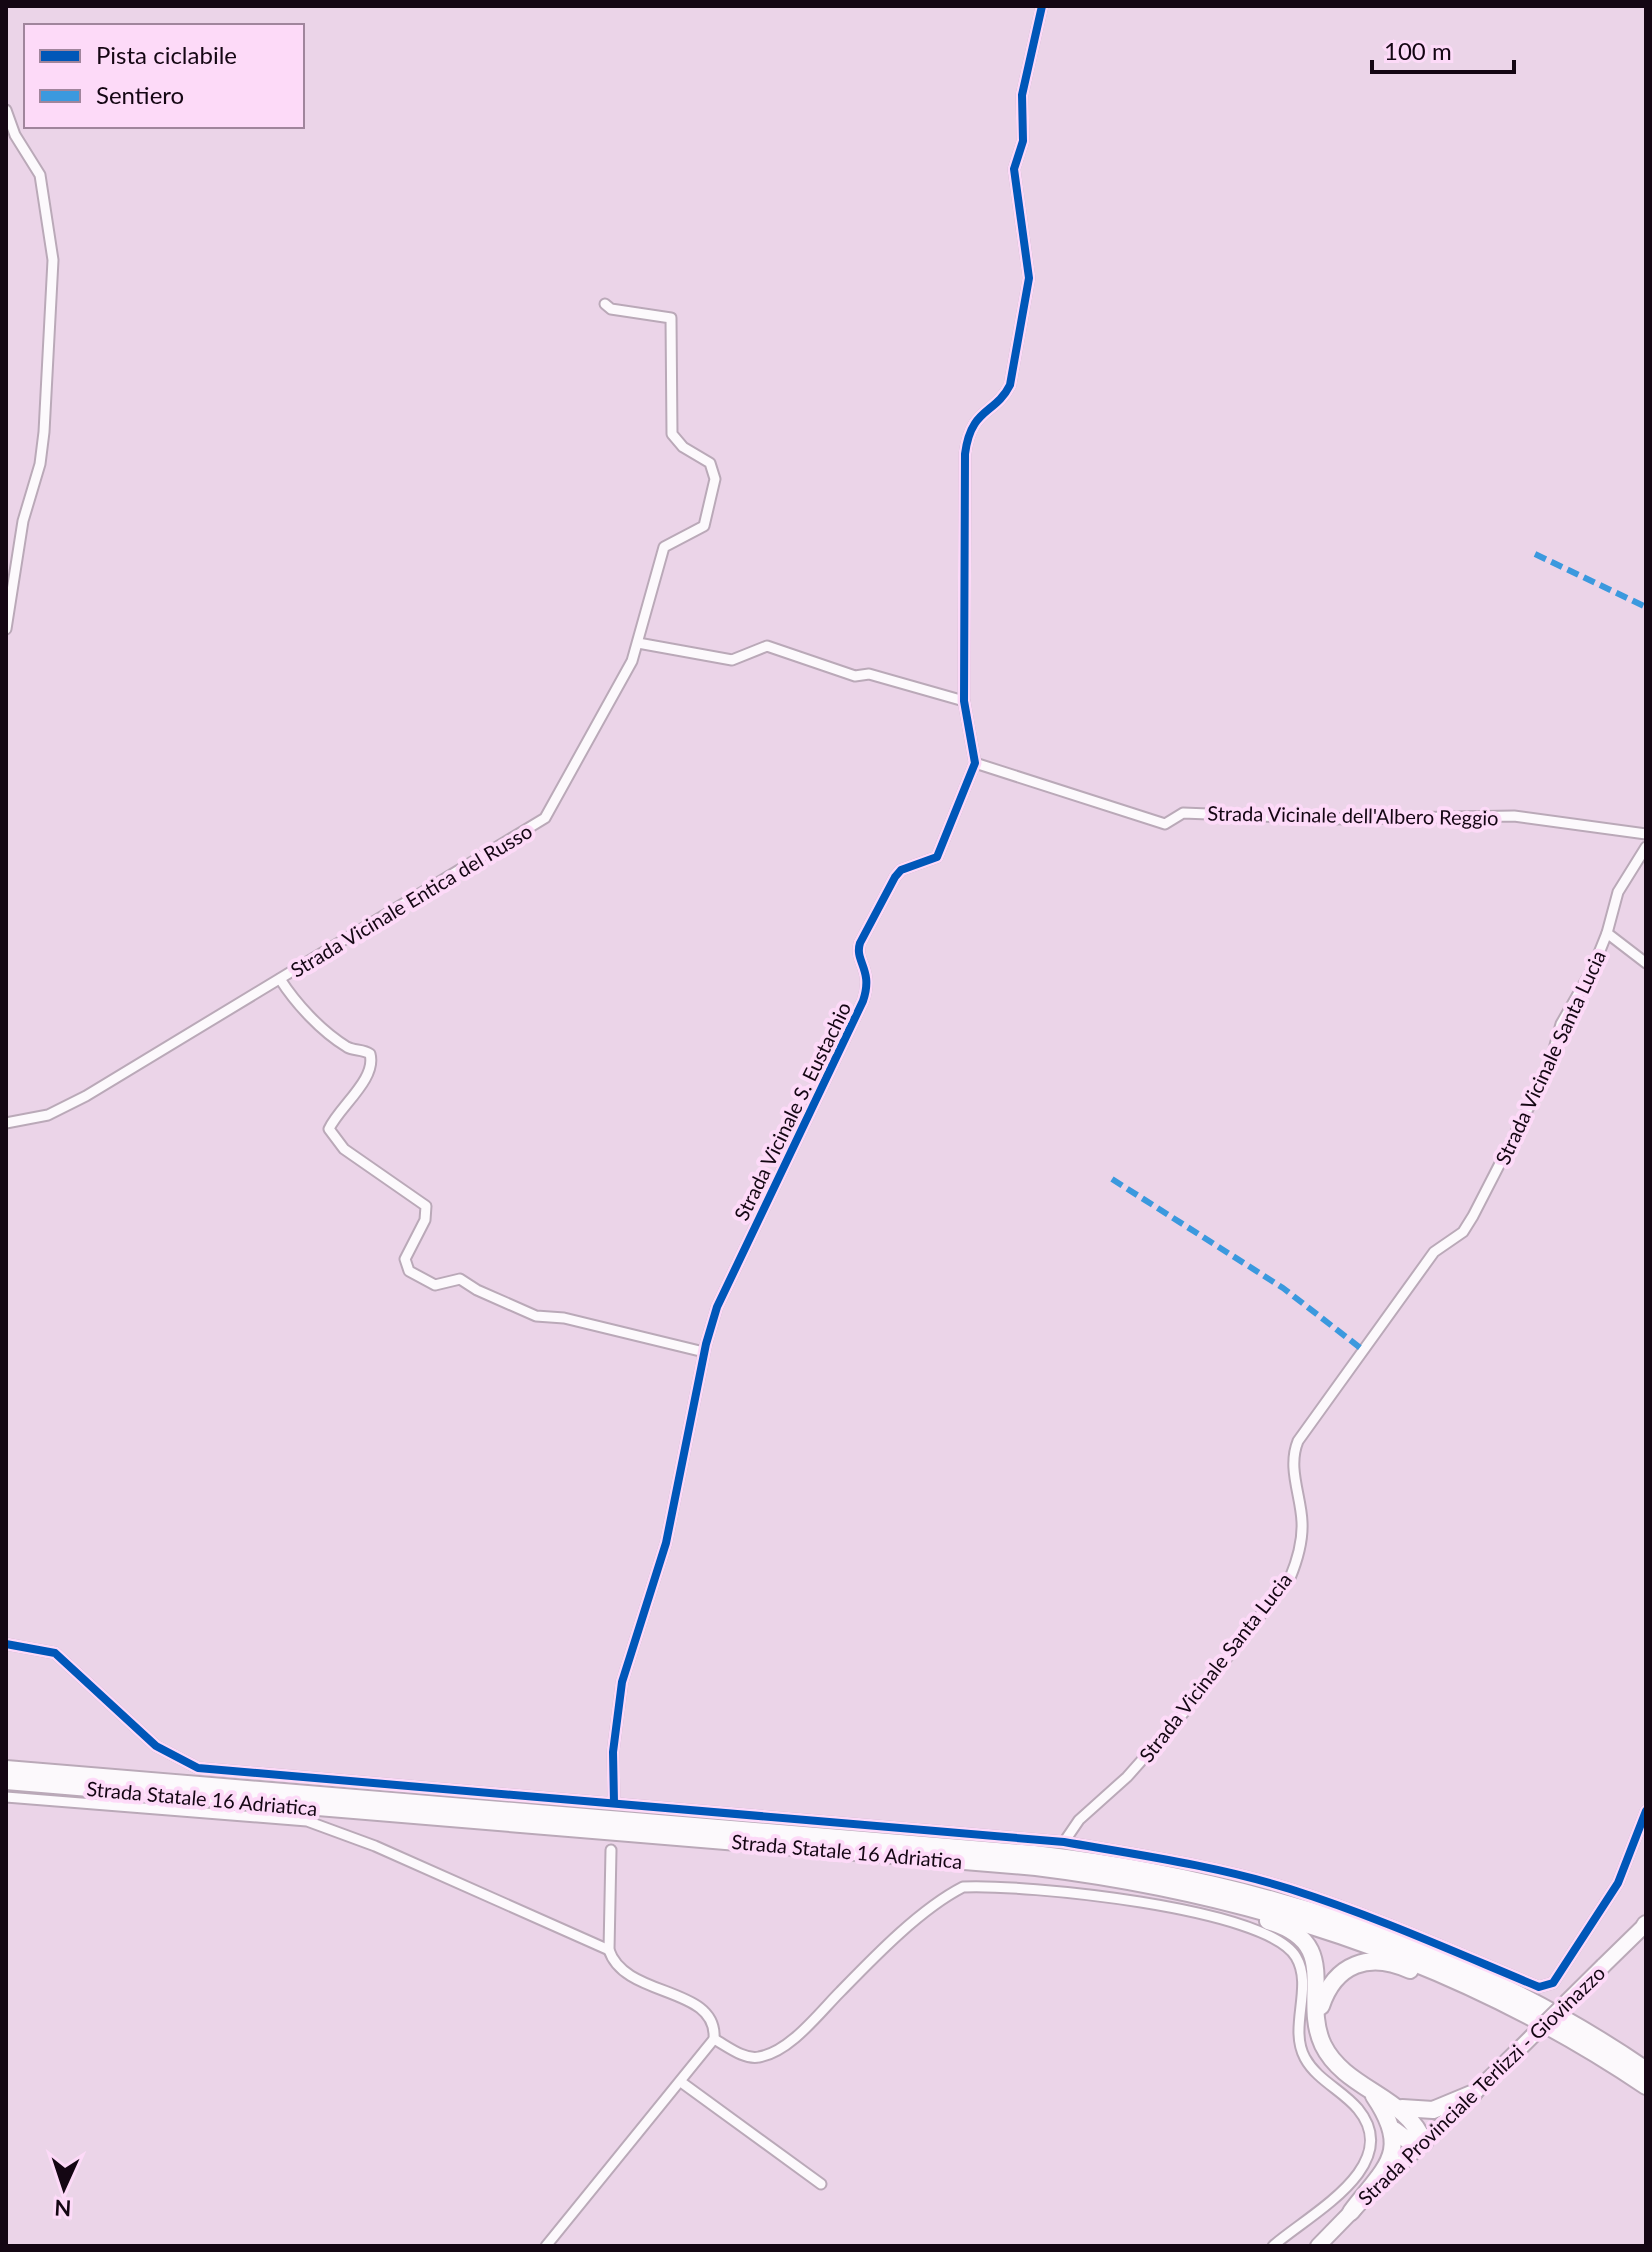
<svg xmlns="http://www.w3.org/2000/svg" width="1652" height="2252" viewBox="0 0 1652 2252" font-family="Lato,sans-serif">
<rect width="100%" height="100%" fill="#ebd4e8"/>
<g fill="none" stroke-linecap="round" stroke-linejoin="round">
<defs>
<g id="minor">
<path d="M 6,110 L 15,135 L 40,175 L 53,260 L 44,432 L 40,464 L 23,521 L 6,629"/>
<path d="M 638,643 L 732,660 L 767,646 L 855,676 L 869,674 L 964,701"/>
<path d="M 975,763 L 1165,824 L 1183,813 L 1333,819 L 1514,816 L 1646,834"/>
<path d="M 1607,933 L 1646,963"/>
<path d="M 280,979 C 296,1004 321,1031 347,1047 C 354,1051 363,1049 370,1054 C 377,1079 339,1107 329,1129 L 344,1149 L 426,1206 L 425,1220 L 405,1259 L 409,1271 L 435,1285 L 460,1279 L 477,1290 L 536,1316 L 564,1318 L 704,1352"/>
<path d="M 6,1123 L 48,1115 L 86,1096 L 545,818 L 632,661 L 664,547 L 704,526 L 715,479 L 710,463 L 683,447 L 672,434 L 671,318 L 611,309 L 605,304"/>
<path d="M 6,1644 L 55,1653 L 156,1746 L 198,1768 L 1064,1842 C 1139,1855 1217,1866 1290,1889 C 1375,1916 1457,1953 1539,1987 L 1553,1983 L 1618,1883 L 1646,1811"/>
<path d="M 6,1797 L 307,1821 L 375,1846 L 609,1950"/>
<path d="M 614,1803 L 613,1752 L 622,1682 L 666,1543 L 706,1344 L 717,1307 L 863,1001 C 874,969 854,962 860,943 L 895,877 L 901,870 L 937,857 L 975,763 L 964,701 L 965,454 C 971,407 995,415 1010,385 L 1029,278 L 1014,169 L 1023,141 L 1022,95 L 1042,6"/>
<path d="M 1064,1842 L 1079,1820 L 1127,1777 L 1181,1716 L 1290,1578 C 1297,1561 1303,1541 1302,1522 C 1301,1495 1287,1468 1298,1441 L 1434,1252 L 1463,1232 L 1473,1216 L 1548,1070 L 1561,1024 L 1593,968 L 1607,933 L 1618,892 L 1646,847"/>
<path d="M 714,2039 C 727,2046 744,2060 759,2057 C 790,2052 820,2012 840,1992 C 874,1957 920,1909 963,1887 C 1023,1884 1267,1907 1296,1957 C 1314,1987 1288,2027 1305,2058 C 1317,2080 1342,2090 1358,2109 C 1405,2166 1308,2215 1273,2246"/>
<path d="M 681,2082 L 821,2184"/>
<path d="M 546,2246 L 714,2039 C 718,1985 625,1999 609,1950 L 611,1850"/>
</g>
<g id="secondary">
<path d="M 1603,1966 L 1646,1924"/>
<path d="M 1377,2187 L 1500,2068"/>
<path d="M 1318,2246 L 1359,2204"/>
</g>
<g id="trunk">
<path d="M 6,1769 L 1034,1854 C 1251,1879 1465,1946 1646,2070"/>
<path d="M 6,1781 L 1036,1867 C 1255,1894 1462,1962 1646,2086"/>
<path d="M 1268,1921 C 1344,1943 1300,1996 1323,2045 C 1345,2090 1407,2096 1424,2143 L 1410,2142 L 1394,2130"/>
<path d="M 1645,1925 L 1646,1924"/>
<path d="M 1321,2006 C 1335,1964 1369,1951 1410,1970"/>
<path d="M 1402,2108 L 1433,2110 L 1474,2093"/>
<path d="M 1351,2212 C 1386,2166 1412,2152 1374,2096"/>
</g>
</defs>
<use href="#minor" stroke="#baa9b8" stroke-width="13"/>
<use href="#secondary" stroke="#baa9b8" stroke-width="18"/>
<use href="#trunk" stroke="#baa9b8" stroke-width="20"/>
<use href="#minor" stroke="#fcf9fc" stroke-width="9"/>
<use href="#secondary" stroke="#fcf9fc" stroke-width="14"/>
<use href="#trunk" stroke="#fcf9fc" stroke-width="16"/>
<defs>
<path id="secondary-bridge" d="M 1500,2068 L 1603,1966"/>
</defs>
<use href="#secondary-bridge" stroke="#baa9b8" stroke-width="18" stroke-linecap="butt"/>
<use href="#secondary-bridge" stroke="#fcf9fc" stroke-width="14"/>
<g stroke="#3b99de" stroke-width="6" stroke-dasharray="12 6" stroke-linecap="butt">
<path d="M 1535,554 L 1646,607"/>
<path d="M 1112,1179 L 1283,1288 L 1363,1350"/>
</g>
<defs>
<g id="cycleway">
<path d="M 6,1644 L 55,1653 L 156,1746 L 198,1768 L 1064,1842 C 1139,1855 1217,1866 1290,1889 C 1375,1916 1457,1953 1539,1987 L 1553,1983 L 1618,1883 L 1646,1811"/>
<path d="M 614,1803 L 613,1752 L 622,1682 L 666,1543 L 706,1344 L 717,1307 L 863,1001 C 874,969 854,962 860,943 L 895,877 L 901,870 L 937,857 L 975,763 L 964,701 L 965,454 C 971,407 995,415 1010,385 L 1029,278 L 1014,169 L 1023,141 L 1022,95 L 1042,6"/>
</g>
</defs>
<use href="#cycleway" stroke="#fddaf8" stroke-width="13"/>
<use href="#cycleway" stroke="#0057b8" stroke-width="8"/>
</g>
<g text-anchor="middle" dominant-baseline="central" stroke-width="8" stroke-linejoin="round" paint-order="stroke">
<g font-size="20" fill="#140613" stroke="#fddaf8">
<text transform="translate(1353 815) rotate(1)">Strada Vicinale dell'Albero Reggio</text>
<text transform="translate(411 900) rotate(-31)">Strada Vicinale Entica del Russo</text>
<text transform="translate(1550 1057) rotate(-65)">Strada Vicinale Santa Lucia</text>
<text transform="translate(792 1111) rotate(-64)">Strada Vicinale S. Eustachio</text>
<text transform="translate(1215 1667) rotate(-52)">Strada Vicinale Santa Lucia</text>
<text transform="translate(202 1798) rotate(5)">Strada Statale 16 Adriatica</text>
<text transform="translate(847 1851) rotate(5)">Strada Statale 16 Adriatica</text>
<text transform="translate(1481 2085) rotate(-44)">Strada Provinciale Terlizzi - Giovinazzo</text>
</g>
</g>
<rect width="1652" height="2252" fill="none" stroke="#140613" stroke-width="16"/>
<rect x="24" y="24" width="280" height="104" fill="#fddaf8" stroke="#a0859c" stroke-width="2"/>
<rect x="40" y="50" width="40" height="12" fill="#0057b8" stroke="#a0859c" stroke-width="2"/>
<text x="96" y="64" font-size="24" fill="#140613">Pista ciclabile</text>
<rect x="40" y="90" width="40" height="12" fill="#3b99de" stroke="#a0859c" stroke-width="2"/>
<text x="96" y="104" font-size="24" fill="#140613">Sentiero</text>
<g transform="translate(64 2188) rotate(183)" stroke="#fddaf8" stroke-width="6" paint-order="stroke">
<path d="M0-6L14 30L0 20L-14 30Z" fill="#140613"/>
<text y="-12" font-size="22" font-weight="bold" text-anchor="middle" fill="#140613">N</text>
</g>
<path d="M1372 60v12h142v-12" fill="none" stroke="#140613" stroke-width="4"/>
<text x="1384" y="60" font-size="24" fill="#140613" stroke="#fddaf8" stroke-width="6" paint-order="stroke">100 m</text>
</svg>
